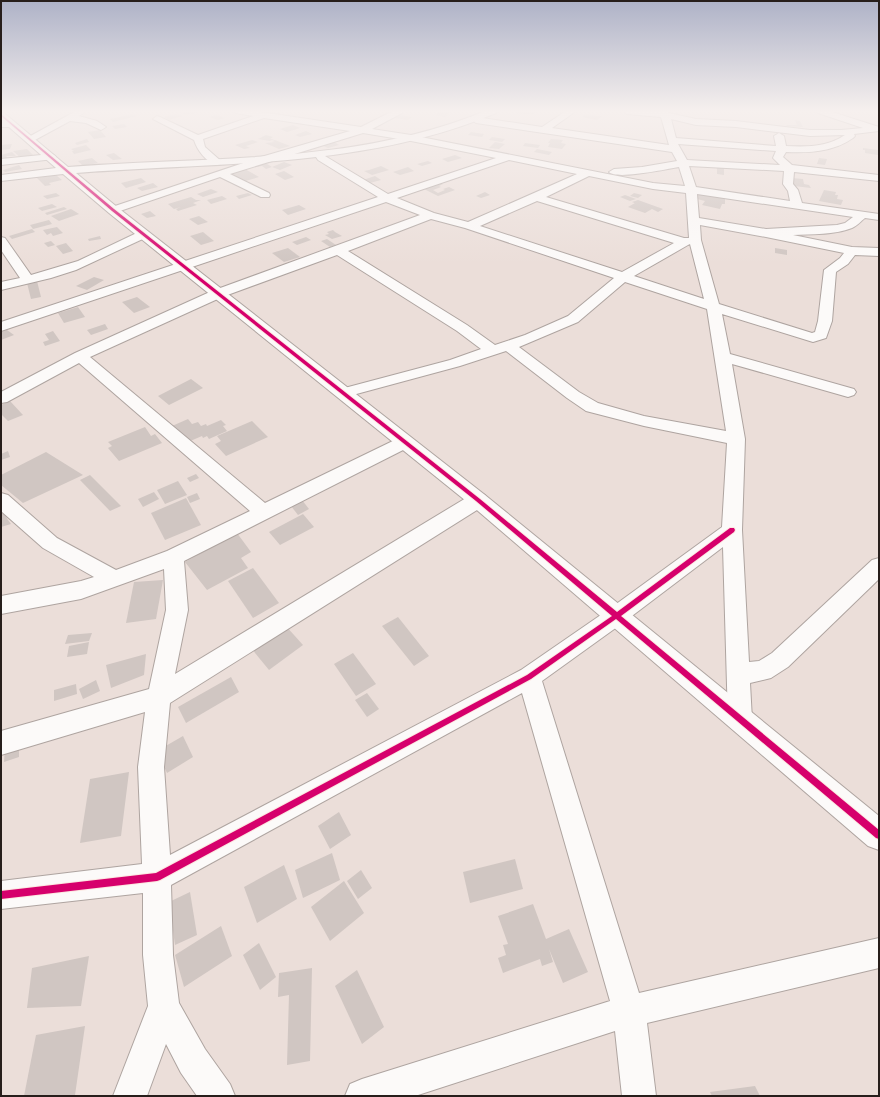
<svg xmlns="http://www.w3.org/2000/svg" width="880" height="1097" viewBox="0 0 880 1097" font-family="'Noto Serif',serif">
<rect width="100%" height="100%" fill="#ebded9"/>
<g fill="#d0c6c2">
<path d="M 190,111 L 197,111 L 199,112 L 186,115 L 181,113 Z"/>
<path d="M 441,111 L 452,111 L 445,117 L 435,115 Z"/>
<path d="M 519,111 L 531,111 L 536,112 L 531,115 L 516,113 Z"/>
<path d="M 133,114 L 137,116 L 113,122 L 110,119 Z"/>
<path d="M 176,114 L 182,116 L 169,120 L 164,117 Z"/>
<path d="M 586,114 L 596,116 L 602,116 L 597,120 L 582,117 Z"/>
<path d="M 216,115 L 225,118 L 218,120 L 209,117 Z"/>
<path d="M 399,115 L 412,117 L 408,120 L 395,118 Z"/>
<path d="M 795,120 L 800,121 L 803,127 L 787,126 L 786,125 L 797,125 Z"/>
<path d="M 124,124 L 127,127 L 115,129 L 112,126 Z"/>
<path d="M 293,125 L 300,128 L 287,132 L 280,129 Z"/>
<path d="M 100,130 L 106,137 L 94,139 L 88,132 Z"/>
<path d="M 306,131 L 312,134 L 300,137 L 295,135 Z"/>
<path d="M 471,132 L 484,134 L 482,137 L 468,135 Z"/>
<path d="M 266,135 L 273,137 L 270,139 L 274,139 L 270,141 L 258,139 Z"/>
<path d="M 492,137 L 505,139 L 502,142 L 489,140 Z"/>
<path d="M 87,139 L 89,142 L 77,145 L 75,143 Z"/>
<path d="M 551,139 L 563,140 L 561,143 L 566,144 L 562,149 L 548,147 L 550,143 L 548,143 Z"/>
<path d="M 252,140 L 258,142 L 246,146 L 250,148 L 244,149 L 235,145 Z"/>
<path d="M 275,140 L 290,146 L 279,149 L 265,143 L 275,142 L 271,141 Z"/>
<path d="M 333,141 L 339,145 L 328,148 L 321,145 Z"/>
<path d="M 495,142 L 505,144 L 499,149 L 489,148 Z"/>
<path d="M 525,143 L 540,145 L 538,148 L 523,146 Z"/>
<path d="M 12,144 L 10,149 L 1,150 L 1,145 Z"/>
<path d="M 86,145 L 91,150 L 74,154 L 72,151 L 74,151 L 71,149 Z"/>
<path d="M 863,148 L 878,150 L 878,155 L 865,153 L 865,150 L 863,150 Z"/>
<path d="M 27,149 L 35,157 L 21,158 L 13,151 Z"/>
<path d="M 537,149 L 552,152 L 549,155 L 534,152 Z"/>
<path d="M 12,152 L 16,156 L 6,156 L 8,158 L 1,160 L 1,155 Z"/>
<path d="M 114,153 L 122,159 L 113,160 L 106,155 Z"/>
<path d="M 455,155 L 462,158 L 448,162 L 442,159 Z"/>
<path d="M 92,158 L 98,163 L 83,166 L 78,161 Z"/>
<path d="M 819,158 L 827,159 L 825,165 L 817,164 Z"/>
<path d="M 428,161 L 432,163 L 422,166 L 417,164 Z"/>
<path d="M 264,162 L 272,167 L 266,169 L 262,166 L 256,167 L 252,165 Z"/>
<path d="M 284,162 L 292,165 L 280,170 L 272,167 Z"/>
<path d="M 19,165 L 22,169 L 5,172 L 3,170 Z"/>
<path d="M 381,166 L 389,170 L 372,175 L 364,171 L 369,170 Z"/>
<path d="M 408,167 L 414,171 L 400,175 L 393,172 Z"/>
<path d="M 717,167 L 724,168 L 724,175 L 717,174 Z"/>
<path d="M 245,169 L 259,177 L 242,182 L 229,173 Z"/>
<path d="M 284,171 L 294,177 L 285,180 L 275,174 Z"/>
<path d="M 56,175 L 62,180 L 49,183 L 51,185 L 45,186 L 37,178 Z"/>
<path d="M 375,176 L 381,180 L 366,184 L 360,181 Z"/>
<path d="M 141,178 L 146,182 L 126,188 L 121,183 Z"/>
<path d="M 792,178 L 803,179 L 804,184 L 809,185 L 811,188 L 794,186 Z"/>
<path d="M 438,182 L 443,184 L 439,186 L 441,187 L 433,190 L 438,193 L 445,190 L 443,189 L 449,187 L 455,190 L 438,196 L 422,188 Z"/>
<path d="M 153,183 L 158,187 L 142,191 L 137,188 Z"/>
<path d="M 211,189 L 218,192 L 203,197 L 197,194 Z"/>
<path d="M 824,190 L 836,192 L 835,195 L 838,195 L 837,199 L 843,200 L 841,205 L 819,201 Z"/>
<path d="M 485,192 L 490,195 L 481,198 L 476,196 Z"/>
<path d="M 56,193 L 60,196 L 47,199 L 43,196 Z"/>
<path d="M 248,193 L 252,195 L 239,199 L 236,196 Z"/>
<path d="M 634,193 L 642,195 L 638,198 L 630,196 Z"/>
<path d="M 700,194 L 707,196 L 725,198 L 725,204 L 722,204 L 720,209 L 702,205 L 705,201 L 697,199 L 696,195 Z"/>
<path d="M 625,195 L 636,199 L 630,201 L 620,197 Z"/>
<path d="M 222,196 L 227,199 L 211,204 L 207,200 Z"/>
<path d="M 191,197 L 196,200 L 201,200 L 193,203 L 197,205 L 178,211 L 176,209 L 181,207 L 174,209 L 168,204 Z"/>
<path d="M 638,200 L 663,209 L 658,212 L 652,209 L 645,213 L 628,207 L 635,203 L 644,207 L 632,202 Z"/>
<path d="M 52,204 L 57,207 L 42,211 L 38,208 Z"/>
<path d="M 299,205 L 306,209 L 288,215 L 282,210 Z"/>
<path d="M 64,207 L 67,209 L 47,215 L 45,213 Z"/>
<path d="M 71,209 L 79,214 L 59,221 L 51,216 Z"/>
<path d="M 150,211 L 156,216 L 147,218 L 141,214 Z"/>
<path d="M 199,216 L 208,222 L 198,225 L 189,219 Z"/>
<path d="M 49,220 L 52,224 L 33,229 L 30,225 Z"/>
<path d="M 57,227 L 63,233 L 53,236 L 51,233 L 47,235 L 43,230 Z"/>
<path d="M 32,229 L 35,232 L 12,239 L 9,236 Z"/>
<path d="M 333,230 L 335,232 L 342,236 L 332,239 L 325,235 L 329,234 L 327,232 Z"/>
<path d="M 203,232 L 214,241 L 201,245 L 190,236 Z"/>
<path d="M 100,236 L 101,239 L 89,241 L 88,239 Z"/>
<path d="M 306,237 L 311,240 L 297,245 L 292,242 Z"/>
<path d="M 327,239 L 336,245 L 330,247 L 321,241 Z"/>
<path d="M 51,241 L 55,245 L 48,247 L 44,243 Z"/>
<path d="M 66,243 L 73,251 L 63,254 L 56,246 Z"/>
<path d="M 288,248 L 300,257 L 284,262 L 272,253 Z"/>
<path d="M 775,248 L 787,250 L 787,255 L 775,253 Z"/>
<path d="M 94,277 L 104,280 L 87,290 L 76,286 Z"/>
<path d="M 37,281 L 41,297 L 31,299 L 27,283 Z"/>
<path d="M 137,297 L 150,307 L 134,313 L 122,302 Z"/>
<path d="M 78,307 L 85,317 L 64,323 L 58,313 Z"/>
<path d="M 105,324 L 108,329 L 91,335 L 87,330 Z"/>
<path d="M 7,330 L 14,335 L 1,340 L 1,332 Z"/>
<path d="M 53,331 L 60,341 L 45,346 L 43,342 L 49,340 L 45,334 Z"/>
<path d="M 191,379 L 203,388 L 169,405 L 158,396 Z"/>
<path d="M 10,401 L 23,415 L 8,421 L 1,414 L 1,405 Z"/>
<path d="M 188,419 L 192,424 L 198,422 L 201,426 L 206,424 L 207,426 L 221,420 L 226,425 L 223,426 L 227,431 L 209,439 L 207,436 L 203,438 L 202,436 L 188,442 L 172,426 Z"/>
<path d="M 252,421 L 268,437 L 226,456 L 215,444 L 221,441 L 217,436 Z"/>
<path d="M 145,427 L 151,436 L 155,434 L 162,443 L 119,461 L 108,448 L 112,446 L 108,442 Z"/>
<path d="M 8,451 L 10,457 L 1,460 L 1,454 Z"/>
<path d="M 46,452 L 83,475 L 23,503 L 1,485 L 1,475 Z"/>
<path d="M 196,474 L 199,478 L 190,482 L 187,478 Z"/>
<path d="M 90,475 L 121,506 L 110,511 L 80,480 Z"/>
<path d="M 178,481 L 187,495 L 165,504 L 157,490 Z"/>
<path d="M 154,492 L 159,499 L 143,507 L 138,499 Z"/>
<path d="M 197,493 L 200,499 L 190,503 L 187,497 Z"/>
<path d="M 186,498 L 201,525 L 165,540 L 151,513 Z"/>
<path d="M 302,500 L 309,509 L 298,515 L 291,506 Z"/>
<path d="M 4,513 L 8,520 L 11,524 L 1,527 L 1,514 Z"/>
<path d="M 303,514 L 314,527 L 280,545 L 269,532 Z"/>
<path d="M 237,533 L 251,552 L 241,558 L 248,568 L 207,590 L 185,562 Z"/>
<path d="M 253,568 L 279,603 L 253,618 L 228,581 Z"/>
<path d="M 163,580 L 156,619 L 126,623 L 134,582 Z"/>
<path d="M 398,617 L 429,656 L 414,666 L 382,626 Z"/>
<path d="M 285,625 L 303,645 L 269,670 L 251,648 Z"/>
<path d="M 92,633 L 89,641 L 65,644 L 68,635 Z"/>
<path d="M 89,642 L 87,654 L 67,657 L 69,646 Z"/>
<path d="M 353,653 L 376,684 L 356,696 L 334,664 Z"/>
<path d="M 146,654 L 144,675 L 111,688 L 106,665 Z"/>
<path d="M 231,677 L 239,692 L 186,723 L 178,707 Z"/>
<path d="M 96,680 L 100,691 L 83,699 L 79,689 Z"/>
<path d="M 76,684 L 77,694 L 54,701 L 54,690 Z"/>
<path d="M 367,693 L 379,709 L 367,717 L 355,700 Z"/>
<path d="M 183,736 L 193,757 L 167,773 L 157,751 Z"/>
<path d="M 19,743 L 19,757 L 4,762 L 5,747 Z"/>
<path d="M 129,772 L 121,836 L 80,843 L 90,779 Z"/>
<path d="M 339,812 L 351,835 L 330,849 L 318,826 Z"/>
<path d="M 332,853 L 340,880 L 303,898 L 295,870 Z"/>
<path d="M 515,859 L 523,889 L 470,903 L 463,872 Z"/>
<path d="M 284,865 L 297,899 L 257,923 L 244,887 Z"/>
<path d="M 361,870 L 372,888 L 358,899 L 347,881 Z"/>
<path d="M 344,881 L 364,913 L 330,941 L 311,907 Z"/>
<path d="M 190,892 L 197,935 L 175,945 L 169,902 Z"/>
<path d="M 533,904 L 546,939 L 569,929 L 588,972 L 563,983 L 549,949 L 553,962 L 542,966 L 540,959 L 503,973 L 498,958 L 506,955 L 503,945 L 508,944 L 498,916 Z"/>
<path d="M 221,926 L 232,956 L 184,987 L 175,955 Z"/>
<path d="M 259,943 L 276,977 L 260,990 L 243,955 Z"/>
<path d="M 89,956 L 81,1006 L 27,1008 L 32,968 Z"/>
<path d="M 312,968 L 310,1061 L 287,1065 L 289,995 L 278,997 L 279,973 Z"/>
<path d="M 357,970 L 384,1027 L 362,1044 L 335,986 Z"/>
<path d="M 85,1026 L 75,1095 L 24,1096 L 36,1035 Z"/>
<path d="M 755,1086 L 760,1096 L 712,1096 L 710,1092 Z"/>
</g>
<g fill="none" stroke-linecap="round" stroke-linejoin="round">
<defs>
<g id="minor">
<path d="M 76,111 L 86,111 L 79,116 L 97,121 L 106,127 L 101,130 L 86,123 L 70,121 L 33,141 L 30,142 L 25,139 Z"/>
<path d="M 235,111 L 254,111 L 361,127 L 393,111 L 403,111 L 402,113 L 372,129 L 411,135 L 653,183 L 685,186 L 679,167 C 667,169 616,180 609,172 L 614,169 L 642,167 L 677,161 L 672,152 L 476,123 L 472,120 L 476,117 L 542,127 L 566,111 L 576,111 L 552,128 L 669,145 L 661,117 L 627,114 L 623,111 L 668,111 L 669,113 L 696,119 L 736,121 L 810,130 L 841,130 L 863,128 L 818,113 L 817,111 L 829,111 L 879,127 L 879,131 L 854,134 L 855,136 L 853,138 C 833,152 810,153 786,152 L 783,157 L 792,165 L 879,175 L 879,181 L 794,172 L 793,184 L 798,190 L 802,203 L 879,214 L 879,220 L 865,218 C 861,221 857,226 852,228 C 834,235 812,234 793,235 L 852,247 L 879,248 L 879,256 L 855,255 L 848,264 L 836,272 L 832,321 L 826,338 L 813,342 L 722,314 L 730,354 L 854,389 L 856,392 L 854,395 L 848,397 L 732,364 L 745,439 L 742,530 L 749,662 L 759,661 L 772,653 L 872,560 L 879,558 L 879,579 L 788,667 L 771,678 L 750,683 L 752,720 L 749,728 L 740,731 L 731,728 L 728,720 L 723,547 L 624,622 L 542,681 L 639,993 L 879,938 L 879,968 L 647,1023 L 656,1096 L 622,1096 L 615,1031 L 415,1096 L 345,1096 L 350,1084 L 362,1079 L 610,1001 L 522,693 L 171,885 L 173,955 L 179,1003 L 205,1049 L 230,1084 L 235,1096 L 197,1096 L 181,1073 L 166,1044 L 147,1096 L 113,1096 L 148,1006 L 143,955 L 143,893 L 1,909 L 1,881 L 142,864 L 138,767 L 145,712 L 1,755 L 1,731 L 149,689 L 166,610 L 164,569 L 81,599 L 1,614 L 1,596 L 81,581 L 94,577 L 43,548 L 1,511 L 1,493 L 8,495 L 57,538 L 116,570 L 167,551 L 250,511 L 79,363 L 7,402 L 1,403 L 1,392 L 75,353 L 212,291 L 420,215 L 386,202 L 1,331 L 1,322 L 378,197 L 318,160 L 314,154 L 316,152 L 322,152 L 325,156 L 388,194 L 496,158 L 411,141 L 363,133 L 230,174 L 269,193 L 270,195 L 269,197 L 261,197 L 220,177 L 117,212 L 109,212 L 107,210 L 109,208 L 261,157 L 350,131 L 264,118 L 203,139 L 205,147 L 222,162 L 217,165 C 206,162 197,150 194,140 L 153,119 L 157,116 L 160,117 L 198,135 L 253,116 L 236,113 ZM 671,119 L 696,125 L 736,127 L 810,136 L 845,135 C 827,147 807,147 786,146 L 784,136 L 779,133 L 774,136 L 776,146 L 676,138 ZM 678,144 L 776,151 L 773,158 L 780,165 L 687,160 ZM 509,160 L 577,174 L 468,222 L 434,213 L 397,198 ZM 689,166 L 784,171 L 783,184 L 788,191 L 790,201 L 696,187 ZM 589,176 L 653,189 L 686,193 L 689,238 L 684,238 L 546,197 ZM 697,194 L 853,217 L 845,223 L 837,225 L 766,229 L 699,218 ZM 537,201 L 674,243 L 622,272 L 480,226 ZM 431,219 L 465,228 L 614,278 L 568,316 L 525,335 L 495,345 L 467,325 L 348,251 ZM 700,225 L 766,237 L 844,253 L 840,258 L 824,270 L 818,321 L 815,332 L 812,333 L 719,304 L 701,240 ZM 690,244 L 704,299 L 634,276 L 688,245 ZM 337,255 L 457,331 L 481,349 L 450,360 L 337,390 L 335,393 L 337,396 L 343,398 L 349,396 L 460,366 L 506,351 L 567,398 L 586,411 L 644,426 L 727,443 L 722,527 L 608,610 L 521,670 L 170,855 L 164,767 L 170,703 L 485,505 L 487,500 L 485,495 L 478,493 L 471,495 L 175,674 L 188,610 L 184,561 L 411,446 L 414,442 L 411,438 L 405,436 L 399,438 L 265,503 L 90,357 L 222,297 ZM 625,282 L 707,309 L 726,431 L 644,416 L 598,403 L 579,392 L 519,347 L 578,322 Z"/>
<path d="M 1,121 L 11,121 L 16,124 L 11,127 L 1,127 Z"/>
<path d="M 51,154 L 54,155 L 56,157 L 54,159 L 1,165 L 1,159 Z"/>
<path d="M 143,230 L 147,231 L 149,234 L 147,237 L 76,270 L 51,278 L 1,290 L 1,282 L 20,278 L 1,250 L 1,237 L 5,238 L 31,275 L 78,261 Z"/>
</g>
<path id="tertiary" d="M 485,111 L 498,111 L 496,113 C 364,169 217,162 76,173 L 117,207 L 485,495 L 879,816 L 879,850 L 868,846 L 471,505 L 109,213 L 63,174 L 1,181 L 1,175 L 56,168 L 1,120 L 1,112 L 4,113 L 68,167 C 206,156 356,165 485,111 Z"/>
</defs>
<use href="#minor" stroke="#aea4a0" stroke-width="2"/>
<use href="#tertiary" stroke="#aea4a0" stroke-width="2"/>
<use href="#minor" fill="#fcfaf9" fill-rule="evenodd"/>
<use href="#tertiary" fill="#fcfaf9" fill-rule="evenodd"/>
<defs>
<path id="cycleway" d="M 1,114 L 114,209 L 480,499 L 617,612 L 730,528 L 734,528 L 735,530 L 734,532 L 621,616 L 879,830 L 879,839 L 876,838 L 616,619 L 531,679 L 160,880 L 157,881 L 1,899 L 1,891 L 156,873 L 527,675 L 612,616 L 476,501 L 112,211 L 1,116 Z"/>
</defs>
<use href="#cycleway" stroke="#fce8e1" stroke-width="2"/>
<use href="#cycleway" fill="#d6006c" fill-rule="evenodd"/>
</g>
<linearGradient id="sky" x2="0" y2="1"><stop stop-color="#aeb2c7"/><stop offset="0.42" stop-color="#f6f0ee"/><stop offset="1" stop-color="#f6f0ee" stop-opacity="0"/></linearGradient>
<rect width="880" height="264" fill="url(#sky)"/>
<rect width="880" height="1097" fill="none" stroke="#271e1b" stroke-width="4"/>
</svg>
